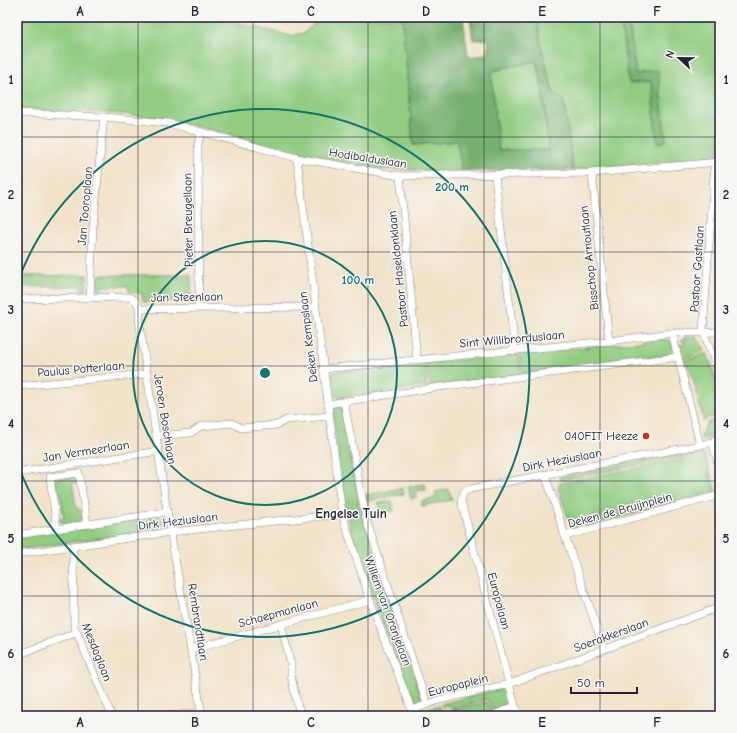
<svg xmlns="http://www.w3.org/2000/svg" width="737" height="733" viewBox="0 0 737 733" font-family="'Comic Neue',sans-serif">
<rect width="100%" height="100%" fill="#f6f6f2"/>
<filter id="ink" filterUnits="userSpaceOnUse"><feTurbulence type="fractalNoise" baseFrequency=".025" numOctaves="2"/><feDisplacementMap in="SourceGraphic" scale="8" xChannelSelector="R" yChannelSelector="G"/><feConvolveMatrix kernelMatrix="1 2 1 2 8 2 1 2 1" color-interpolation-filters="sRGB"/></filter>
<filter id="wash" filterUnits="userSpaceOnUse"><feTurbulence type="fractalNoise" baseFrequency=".012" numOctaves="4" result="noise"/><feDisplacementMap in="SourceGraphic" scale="16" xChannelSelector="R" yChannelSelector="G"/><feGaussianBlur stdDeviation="0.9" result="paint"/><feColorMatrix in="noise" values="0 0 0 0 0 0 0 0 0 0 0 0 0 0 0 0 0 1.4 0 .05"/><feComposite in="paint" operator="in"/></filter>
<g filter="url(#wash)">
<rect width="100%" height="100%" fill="#f2e2c8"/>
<g fill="#91cc81" stroke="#5a775e">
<path d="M 17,17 L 216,17 L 291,36 L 304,33 L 322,17 L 402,17 L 413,145 L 457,141 L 462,171 L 374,169 L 300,152 L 294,154 L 287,151 C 249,141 211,129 172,121 C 122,111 68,111 17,109 Z"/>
<path d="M 537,17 L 620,17 L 629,83 L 651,82 L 657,143 L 666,141 L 658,70 L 636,74 L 628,17 L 720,17 L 720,156 L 603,169 L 573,170 L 564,100 L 553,92 L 541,45 Z"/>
<path d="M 535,61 L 540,74 L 549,150 L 499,150 L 491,73 L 496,70 Z"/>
<path d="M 87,275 L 86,290 L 81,294 L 81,286 L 17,287 L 17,276 Z"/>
<path d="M 98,275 L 191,275 L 190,276 L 191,278 L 192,300 L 144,302 L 141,293 L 129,292 L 128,286 L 103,286 L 101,291 L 97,288 Z"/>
<path d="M 696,336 L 695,338 L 700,341 L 704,351 L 681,360 L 679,344 L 684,345 L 685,342 L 681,340 L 687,337 Z"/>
<path d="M 665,339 L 671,341 L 673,350 L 668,355 L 523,374 L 520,354 Z"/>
<path d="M 707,353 L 720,391 L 720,394 L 717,395 L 718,399 L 720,399 L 720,414 L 706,419 L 704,422 L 690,368 L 682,362 Z"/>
<path d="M 518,354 L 521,374 L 430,386 L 427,363 Z"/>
<path d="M 425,363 L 427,386 L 339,398 L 331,394 C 329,386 326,377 335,372 Z"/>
<path d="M 339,405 L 341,407 L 360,508 L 422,700 L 418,704 L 414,701 L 373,597 L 349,521 L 345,504 L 332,408 Z"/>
<path d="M 720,418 L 720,431 L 711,437 L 702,440 L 701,435 L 708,422 Z"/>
<path d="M 702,449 L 703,453 L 560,480 L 559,476 Z"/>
<path d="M 705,455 L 716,492 L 572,530 L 558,487 L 560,483 Z"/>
<path d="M 72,476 L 76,479 L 78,484 L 72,482 L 76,507 L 83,512 L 82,518 L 78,522 L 65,524 L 58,520 L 58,517 L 64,519 L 60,492 L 53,485 L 56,479 Z"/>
<path d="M 425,484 L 426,490 L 416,491 L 416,497 L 411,499 L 408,487 Z"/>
<path d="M 403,488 L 404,494 L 367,501 L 366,495 Z"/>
<path d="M 449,489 L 452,500 L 422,506 L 422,501 L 436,498 L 435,492 Z"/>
<path d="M 392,501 L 394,511 L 381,514 L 379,512 L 378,503 Z"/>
<path d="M 159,516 L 162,519 L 164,524 L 158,530 L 17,550 L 17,537 Z"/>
<path d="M 500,689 L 507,691 L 509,701 L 506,704 L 493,710 L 487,699 L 452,709 L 451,706 L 443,708 L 441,704 Z"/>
<path d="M 486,702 L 492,711 L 482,716 L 421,716 L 425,709 L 439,705 L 442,713 Z"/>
</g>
<g fill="#74b06f" stroke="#4b6955" fill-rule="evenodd">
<path d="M 402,17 L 463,17 L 468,56 L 477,56 L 486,54 L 489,43 L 486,39 L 473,40 L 470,17 L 537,17 L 541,45 L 553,92 L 564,100 L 573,170 L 462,171 L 457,141 L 413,145 ZM 535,61 L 540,74 L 549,150 L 499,150 L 491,73 L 496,70 Z"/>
<path d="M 620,17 L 628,17 L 636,74 L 658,70 L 666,141 L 657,143 L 651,82 L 629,83 Z"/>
</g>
</g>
<g filter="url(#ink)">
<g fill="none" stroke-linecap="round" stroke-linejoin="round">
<defs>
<g id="minor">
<path d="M 17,113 L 104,117 L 168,123 L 297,158 L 400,176 L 592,173 L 720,162"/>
<path d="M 297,158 L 342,514 L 370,600 L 414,716"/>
<path d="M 715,162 L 703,331 L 720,375"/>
<path d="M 592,173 L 609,341"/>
<path d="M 400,176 L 417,359"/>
<path d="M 495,176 L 515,351"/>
<path d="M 90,298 L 93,227 L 104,117"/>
<path d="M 17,299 L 130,297 L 136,301 L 140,309 L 315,307"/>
<path d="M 199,307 L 198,144 L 201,132"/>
<path d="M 140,309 L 139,319 L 167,512 L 202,716"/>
<path d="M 672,333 L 700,445"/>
<path d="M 323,369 L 609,341 L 672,333 L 720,332"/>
<path d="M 17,386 L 147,374"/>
<path d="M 344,401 L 366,519 L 427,704"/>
<path d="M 328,404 L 439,387 L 678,357"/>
<path d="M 157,436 L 191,433 L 201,426 L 232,423 L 241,428 L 277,425 L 286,420 L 329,416"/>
<path d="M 712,442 L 720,470"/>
<path d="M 17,473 L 159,451"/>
<path d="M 545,474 L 565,536 L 720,495"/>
<path d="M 57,529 L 50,477 L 79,473 L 87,524"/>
<path d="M 17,535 L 167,512"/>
<path d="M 565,536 L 604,649"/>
<path d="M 73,546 L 74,626 L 112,716"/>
<path d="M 17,554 L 171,532 L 342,514"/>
<path d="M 281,624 L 291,665 L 291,676 L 298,707 L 303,716"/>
<path d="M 191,649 L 370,600"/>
<path d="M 17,655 L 76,633"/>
<path d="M 412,710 L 439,700 L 509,684 L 720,607"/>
<path d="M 166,716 L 201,713"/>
<path d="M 491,716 L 515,706"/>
<path d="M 520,716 L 515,706 L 461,501 L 464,492 L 470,489 L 700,445 L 712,442 L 720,436"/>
</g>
</defs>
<use href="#minor" stroke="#8a8282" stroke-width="8"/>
<use href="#minor" stroke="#fff" stroke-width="7"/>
</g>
</g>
<path fill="none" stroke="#22223b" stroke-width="1" stroke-opacity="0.55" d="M 138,17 L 138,716M 253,17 L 253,716M 368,17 L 368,716M 484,17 L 484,716M 600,17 L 600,716M 17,137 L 720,137M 17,252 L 720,252M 17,366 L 720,366M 17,481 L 720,481M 17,596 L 720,596"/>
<g fill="none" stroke="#0f766e" stroke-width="2">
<circle cx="265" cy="373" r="132"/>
<path d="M18 281A264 264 0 1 1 18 465"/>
</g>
<circle fill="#c8321e" stroke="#f6f6f2" stroke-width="1.5" cx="646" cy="436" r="4"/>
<g text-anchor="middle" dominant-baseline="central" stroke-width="3" stroke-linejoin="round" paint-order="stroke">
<g font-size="12" fill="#22223b" stroke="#f6f6f2">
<text transform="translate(368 158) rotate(9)">Hodibalduslaan</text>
<text transform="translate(85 206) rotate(-85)">Jan Tooroplaan</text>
<text transform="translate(188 220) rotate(-91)">Pieter Breugellaan</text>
<text transform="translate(589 258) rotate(-96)">Bisschop Arnoutlaan</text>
<text transform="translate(398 269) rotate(-96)">Pastoor Haseldonklaan</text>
<text transform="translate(697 269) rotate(-86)">Pastoor Gastlaan</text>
<text transform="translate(187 297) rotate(-1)">Jan Steenlaan</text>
<text transform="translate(308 337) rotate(-97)">Deken Kempslaan</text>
<text transform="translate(512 339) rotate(-5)">Sint Willibrorduslaan</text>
<text transform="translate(81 369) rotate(-5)">Paulus Potterlaan</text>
<text transform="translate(165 419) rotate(81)">Jeroen Boschlaan</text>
<text transform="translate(86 451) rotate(-9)">Jan Vermeerlaan</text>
<text transform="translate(562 460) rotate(-11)">Dirk Heziuslaan</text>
<text transform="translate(620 510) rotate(-15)">Deken de Bruijnplein</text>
<text transform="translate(178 521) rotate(-7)">Dirk Heziuslaan</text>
<text transform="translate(499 601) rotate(75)">Europalaan</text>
<text transform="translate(388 611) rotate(70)">Willem van Oranjelaan</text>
<text transform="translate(278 613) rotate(-15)">Schaepmanlaan</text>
<text transform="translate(198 622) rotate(81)">Rembrandtlaan</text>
<text transform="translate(611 635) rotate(-20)">Soerakkerslaan</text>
<text transform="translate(97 652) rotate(68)">Mesdaglaan</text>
<text transform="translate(458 685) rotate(-14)">Europaplein</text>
</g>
<g font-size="12" fill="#22223b" stroke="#f6f6f2" text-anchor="end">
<text x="638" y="436">040FIT Heeze</text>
</g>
<g font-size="13" font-weight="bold" fill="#22223b" stroke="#f6f6f2">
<text x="351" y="513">Engelse Tuin</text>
</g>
</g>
<circle cx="265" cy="373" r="6" fill="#0f766e" stroke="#f6f6f2" stroke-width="2"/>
<g font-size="12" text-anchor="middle" font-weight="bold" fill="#0f766e" stroke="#f6f6f2" stroke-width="3" stroke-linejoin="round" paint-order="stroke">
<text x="452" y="191">200 m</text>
<text x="358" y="284">100 m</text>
</g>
<rect width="737" height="733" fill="none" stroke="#f6f6f2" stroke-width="44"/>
<g transform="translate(679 58) rotate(292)" stroke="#f6f6f2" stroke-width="3" paint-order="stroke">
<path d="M0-3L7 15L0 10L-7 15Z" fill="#22223b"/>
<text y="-6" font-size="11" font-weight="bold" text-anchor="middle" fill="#22223b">N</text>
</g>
<path d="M571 687v6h66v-6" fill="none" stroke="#22223b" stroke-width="2"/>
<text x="577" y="687" font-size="12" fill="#22223b" stroke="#f6f6f2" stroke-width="3" paint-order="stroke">50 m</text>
<rect x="22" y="22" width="693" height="689" fill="none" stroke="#22223b" stroke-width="1.5"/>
<g font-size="13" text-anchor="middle" font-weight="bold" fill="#22223b">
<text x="80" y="16">A</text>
<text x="195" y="16">B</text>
<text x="311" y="16">C</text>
<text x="426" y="16">D</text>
<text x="542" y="16">E</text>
<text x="657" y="16">F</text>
<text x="11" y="84">1</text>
<text x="726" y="84">1</text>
<text x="11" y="199">2</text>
<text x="726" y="199">2</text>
<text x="11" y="314">3</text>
<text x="726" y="314">3</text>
<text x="11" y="428">4</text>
<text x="726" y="428">4</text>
<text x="11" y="543">5</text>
<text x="726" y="543">5</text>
<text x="11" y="658">6</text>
<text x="726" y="658">6</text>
<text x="80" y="727">A</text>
<text x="195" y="727">B</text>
<text x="311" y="727">C</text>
<text x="426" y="727">D</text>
<text x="542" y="727">E</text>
<text x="657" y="727">F</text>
</g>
</svg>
